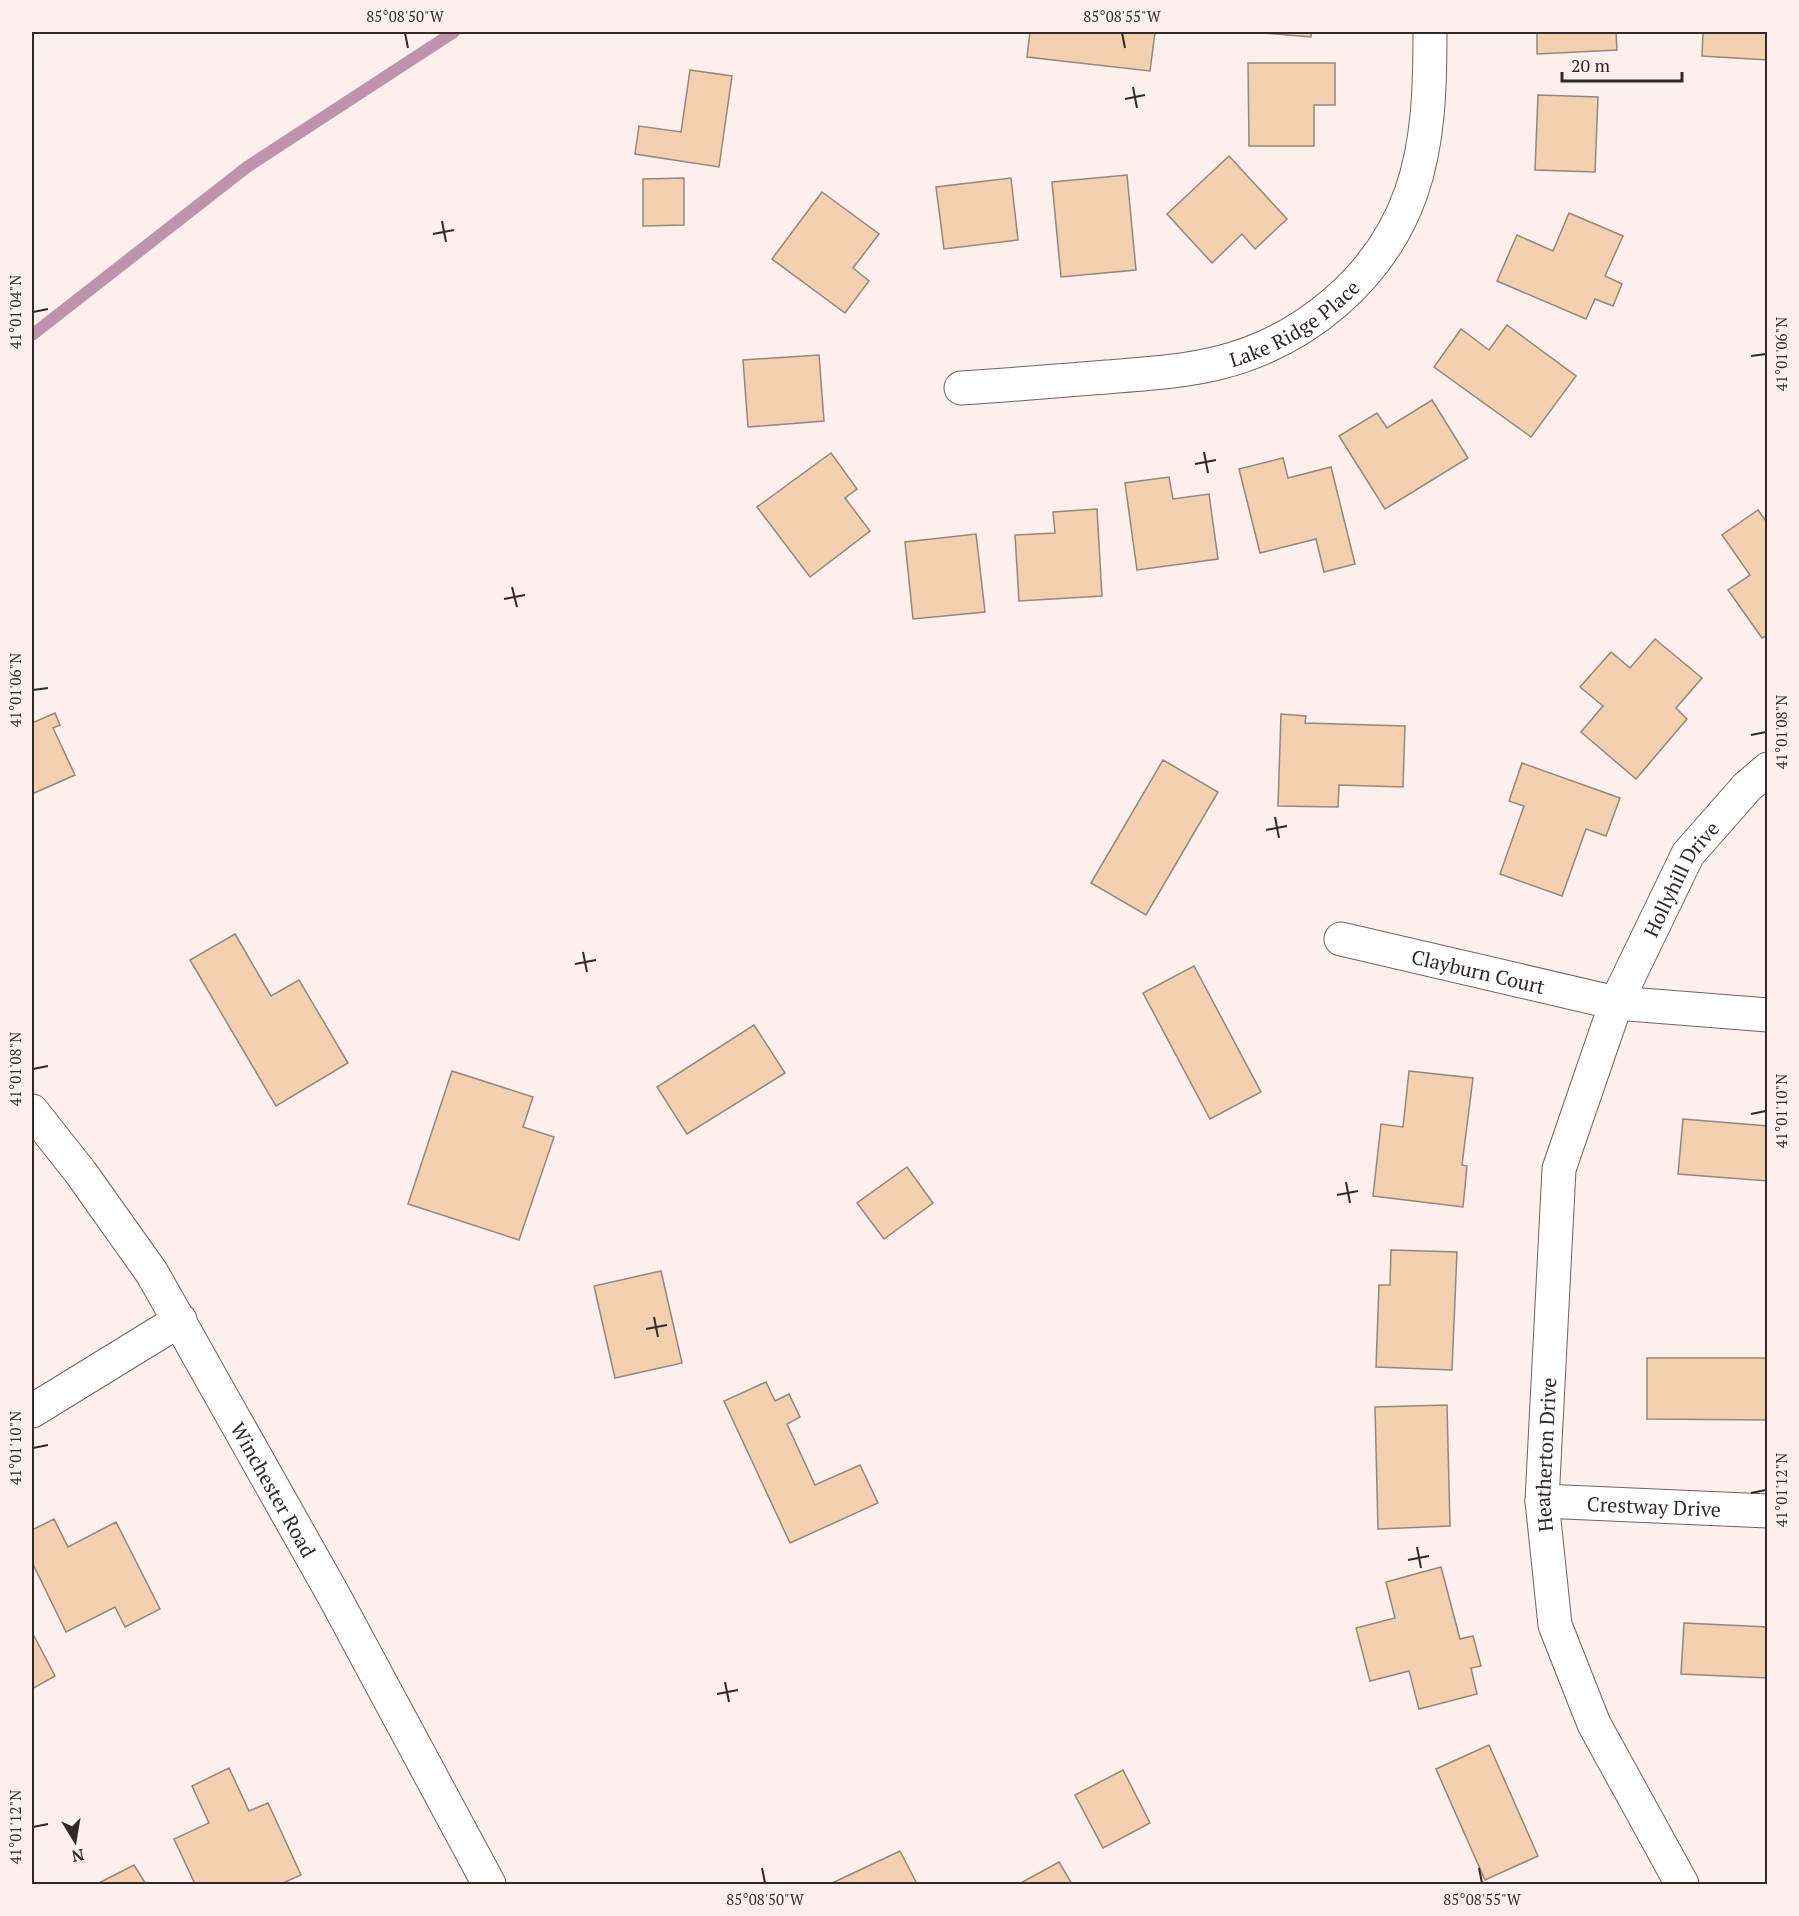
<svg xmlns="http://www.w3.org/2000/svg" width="1799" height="1916" viewBox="0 0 1799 1916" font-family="'PT Serif',serif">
<rect width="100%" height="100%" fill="#fdefeb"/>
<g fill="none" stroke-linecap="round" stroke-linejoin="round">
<path stroke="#be94ac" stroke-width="12" d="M 32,335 L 247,167 L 454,32"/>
</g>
<g fill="#f3d0af" stroke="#93887e" stroke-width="1.5">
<path d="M 1030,32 L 1155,32 L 1150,71 L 1027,57 Z"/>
<path d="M 1253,32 L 1311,32 L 1311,37 Z"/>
<path d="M 1537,32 L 1616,32 L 1617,50 L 1537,54 Z"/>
<path d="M 1703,32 L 1768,32 L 1768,60 L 1702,56 Z"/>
<path d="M 1248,63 L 1335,63 L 1335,105 L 1314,105 L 1314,146 L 1249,146 Z"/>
<path d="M 690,70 L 732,76 L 719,167 L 635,154 L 639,126 L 681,132 Z"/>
<path d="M 1538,95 L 1598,97 L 1595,172 L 1535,170 Z"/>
<path d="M 1229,156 L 1287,219 L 1255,249 L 1242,234 L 1212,263 L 1167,214 Z"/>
<path d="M 1127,175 L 1136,270 L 1061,277 L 1052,182 Z"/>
<path d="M 684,178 L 684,225 L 643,226 L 643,179 Z"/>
<path d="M 1011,178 L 1018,240 L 944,249 L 936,187 Z"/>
<path d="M 822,192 L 879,234 L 853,268 L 869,281 L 845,313 L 772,259 Z"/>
<path d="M 1569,213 L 1623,236 L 1605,276 L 1622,284 L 1613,306 L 1595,299 L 1586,319 L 1497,281 L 1517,235 L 1553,251 Z"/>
<path d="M 1507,325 L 1576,376 L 1531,437 L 1434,367 L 1461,329 L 1489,350 Z"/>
<path d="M 819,355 L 824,421 L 748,427 L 743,360 Z"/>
<path d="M 1432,400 L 1468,458 L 1385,509 L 1339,436 L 1377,413 L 1387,428 Z"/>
<path d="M 831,453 L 857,489 L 845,498 L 870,531 L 810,577 L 757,507 Z"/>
<path d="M 1283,458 L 1288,478 L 1331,467 L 1355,564 L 1324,572 L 1316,539 L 1260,553 L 1239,469 Z"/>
<path d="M 1169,477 L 1173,499 L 1209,494 L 1218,559 L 1137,570 L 1125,483 Z"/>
<path d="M 1097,509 L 1102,596 L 1019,601 L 1015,535 L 1055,533 L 1053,512 Z"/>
<path d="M 1758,510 L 1768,524 L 1768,635 L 1762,638 L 1728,590 L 1750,575 L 1722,535 Z"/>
<path d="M 976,534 L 985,612 L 913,619 L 905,542 Z"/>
<path d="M 1655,639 L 1702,678 L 1676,708 L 1687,719 L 1636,779 L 1581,732 L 1603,706 L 1580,687 L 1611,652 L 1630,668 Z"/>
<path d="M 55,713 L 60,725 L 53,728 L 75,775 L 32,794 L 32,723 Z"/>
<path d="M 1281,714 L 1306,716 L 1305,723 L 1405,726 L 1403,787 L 1339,785 L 1338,807 L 1278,806 Z"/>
<path d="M 1163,760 L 1218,792 L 1146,915 L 1091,883 Z"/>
<path d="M 1522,763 L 1620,798 L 1606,836 L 1586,829 L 1562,896 L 1500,874 L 1524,806 L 1509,801 Z"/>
<path d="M 235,934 L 271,996 L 299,980 L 348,1063 L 276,1106 L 190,960 Z"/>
<path d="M 1194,966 L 1261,1092 L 1210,1119 L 1143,993 Z"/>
<path d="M 754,1025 L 785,1073 L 687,1134 L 657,1087 Z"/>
<path d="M 452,1071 L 533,1097 L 523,1127 L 554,1137 L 519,1240 L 408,1204 Z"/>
<path d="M 1409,1071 L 1473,1078 L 1462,1165 L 1467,1166 L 1463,1207 L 1373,1196 L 1381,1124 L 1403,1127 Z"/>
<path d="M 1683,1119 L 1768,1126 L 1768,1181 L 1678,1174 Z"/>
<path d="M 907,1167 L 933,1203 L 884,1239 L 857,1203 Z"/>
<path d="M 1391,1250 L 1457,1252 L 1452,1370 L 1376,1367 L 1379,1285 L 1390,1285 Z"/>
<path d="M 661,1271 L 682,1363 L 615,1378 L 594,1286 Z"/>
<path d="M 1647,1358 L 1768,1358 L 1768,1420 L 1647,1419 Z"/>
<path d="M 766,1382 L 775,1401 L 789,1394 L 800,1417 L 787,1424 L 815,1485 L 860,1465 L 878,1503 L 790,1543 L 724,1401 Z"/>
<path d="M 1447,1405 L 1450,1526 L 1378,1529 L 1375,1407 Z"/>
<path d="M 54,1519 L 68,1547 L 116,1522 L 160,1609 L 125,1627 L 115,1607 L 66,1632 L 32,1562 L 32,1530 Z"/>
<path d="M 1441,1567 L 1460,1639 L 1473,1636 L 1481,1666 L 1471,1668 L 1477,1694 L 1419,1709 L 1409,1671 L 1370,1681 L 1356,1628 L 1395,1618 L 1386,1582 Z"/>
<path d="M 1684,1623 L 1768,1627 L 1768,1678 L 1681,1674 Z"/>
<path d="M 32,1632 L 55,1676 L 32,1689 Z"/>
<path d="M 1489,1745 L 1538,1856 L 1485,1880 L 1436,1769 Z"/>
<path d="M 229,1768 L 249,1811 L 268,1803 L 301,1875 L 281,1884 L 195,1884 L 174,1839 L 209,1823 L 192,1786 Z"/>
<path d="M 1123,1770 L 1150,1823 L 1103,1848 L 1075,1795 Z"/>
<path d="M 900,1851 L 917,1884 L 830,1884 Z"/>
<path d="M 1059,1862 L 1072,1884 L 1019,1884 Z"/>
<path d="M 134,1865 L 146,1884 L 97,1884 Z"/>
</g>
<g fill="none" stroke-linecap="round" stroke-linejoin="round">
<defs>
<g id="minor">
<path id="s1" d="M 961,388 C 1009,385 1057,381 1106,377 C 1143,374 1181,372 1218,363 C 1304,342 1381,278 1411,193 C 1429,142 1430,85 1430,32"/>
<path id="s2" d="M 1341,939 L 1616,1003 L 1768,1015"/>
<path id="s3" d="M 32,1111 L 81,1173 L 152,1273 L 334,1596 L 489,1884"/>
<path d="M 32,1411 L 180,1320"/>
<path id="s4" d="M 1542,1501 L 1768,1511"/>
<path id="s5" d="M 1682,1884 L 1594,1724 L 1555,1625 L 1542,1501 L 1559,1169 L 1616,1003 L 1688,854 L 1747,787 L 1768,769"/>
</g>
</defs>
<use href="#minor" stroke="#72635f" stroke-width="35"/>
<use href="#minor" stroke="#fff" stroke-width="33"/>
</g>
<path fill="none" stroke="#302a28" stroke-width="2" d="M 405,33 L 408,48M 1122,33 L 1125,48M 1133,87 L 1137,108M 1125,99 L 1145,95M 442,221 L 446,242M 433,234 L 454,230M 33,312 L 48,309M 1751,356 L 1766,354M 1204,452 L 1208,473M 1195,464 L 1216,460M 512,587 L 517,607M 504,599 L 525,595M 33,690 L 48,688M 1751,735 L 1766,732M 1275,817 L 1279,838M 1266,830 L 1287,826M 583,952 L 587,972M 575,964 L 596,960M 33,1069 L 48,1066M 1751,1114 L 1766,1111M 1346,1182 L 1350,1203M 1337,1195 L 1358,1191M 654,1317 L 658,1337M 646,1329 L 667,1325M 33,1448 L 48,1445M 1751,1493 L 1766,1490M 1417,1547 L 1421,1568M 1408,1560 L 1429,1556M 725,1682 L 729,1702M 717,1694 L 738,1690M 33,1827 L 48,1824M 762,1868 L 765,1883M 1479,1868 L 1482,1883"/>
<g text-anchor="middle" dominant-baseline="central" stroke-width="4.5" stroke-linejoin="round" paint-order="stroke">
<g font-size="20" fill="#302a28" stroke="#fdefeb">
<text stroke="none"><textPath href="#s1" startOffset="345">Lake Ridge Place</textPath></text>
<text stroke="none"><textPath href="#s5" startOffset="1062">Hollyhill Drive</textPath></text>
<text stroke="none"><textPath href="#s2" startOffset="141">Clayburn Court</textPath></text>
<text stroke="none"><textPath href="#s5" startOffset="460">Heatherton Drive</textPath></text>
<text stroke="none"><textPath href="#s3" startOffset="450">Winchester Road</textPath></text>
<text stroke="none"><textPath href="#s4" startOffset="112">Crestway Drive</textPath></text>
</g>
</g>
<rect width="1799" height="1916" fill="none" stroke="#fdefeb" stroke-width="66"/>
<g transform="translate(75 1841) rotate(169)" stroke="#fdefeb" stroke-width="4.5" paint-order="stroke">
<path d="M0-4.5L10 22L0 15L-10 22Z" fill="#302a28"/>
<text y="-9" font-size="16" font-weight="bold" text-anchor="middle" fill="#302a28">N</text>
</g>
<path d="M1562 72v9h120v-9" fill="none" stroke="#302a28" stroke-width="3"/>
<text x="1571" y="72" font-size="18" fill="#302a28" stroke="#fdefeb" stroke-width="4.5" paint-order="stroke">20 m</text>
<rect x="33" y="33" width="1733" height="1850" fill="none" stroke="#302a28" stroke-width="2"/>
<g font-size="15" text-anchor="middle" fill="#302a28">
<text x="405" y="22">85°08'50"W</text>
<text x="1122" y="22">85°08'55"W</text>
<text transform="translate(16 312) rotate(-90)" y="5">41°01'04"N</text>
<text transform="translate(1782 354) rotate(-90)" y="5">41°01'06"N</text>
<text transform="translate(16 690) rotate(-90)" y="5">41°01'06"N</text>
<text transform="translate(1782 732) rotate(-90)" y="5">41°01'08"N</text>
<text transform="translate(16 1069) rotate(-90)" y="5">41°01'08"N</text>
<text transform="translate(1782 1111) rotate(-90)" y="5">41°01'10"N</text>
<text transform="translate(16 1448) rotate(-90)" y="5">41°01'10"N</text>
<text transform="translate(1782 1490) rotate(-90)" y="5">41°01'12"N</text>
<text transform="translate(16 1827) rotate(-90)" y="5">41°01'12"N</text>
<text x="765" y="1905">85°08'50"W</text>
<text x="1482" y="1905">85°08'55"W</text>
</g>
</svg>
